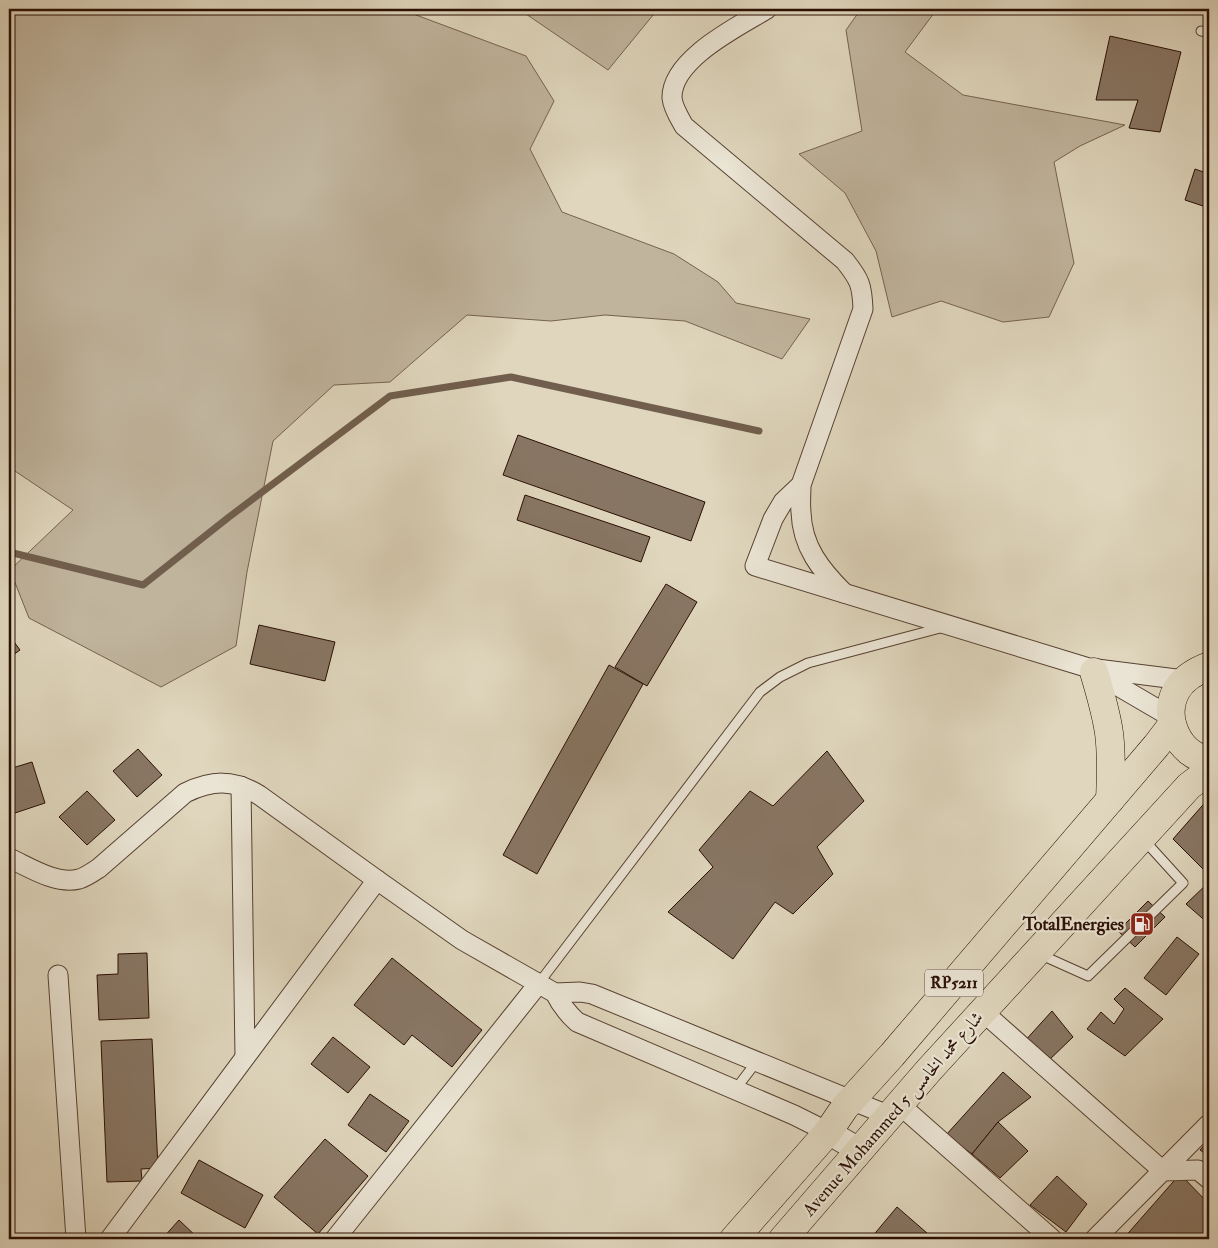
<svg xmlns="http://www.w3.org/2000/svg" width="1218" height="1248" viewBox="0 0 1218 1248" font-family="'IM FELL Double Pica',Amiri,serif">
<rect width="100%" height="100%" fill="#dfd6bd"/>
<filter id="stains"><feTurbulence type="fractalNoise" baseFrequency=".004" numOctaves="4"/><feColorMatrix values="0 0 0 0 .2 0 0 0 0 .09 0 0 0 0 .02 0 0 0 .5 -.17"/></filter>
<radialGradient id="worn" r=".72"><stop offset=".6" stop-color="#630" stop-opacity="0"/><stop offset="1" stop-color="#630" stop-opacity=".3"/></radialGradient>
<g fill="#c0b49d" stroke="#756250">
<path d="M 9,9 L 400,9 L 526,56 L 554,101 L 530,149 L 562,212 L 674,254 L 718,282 L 736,303 L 810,319 L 782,359 L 685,321 L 605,315 L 551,321 L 467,315 L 390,382 L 334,385 L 273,441 L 247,572 L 236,646 L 161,687 L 29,618 L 10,570 L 73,510 L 9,467 Z"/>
<path d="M 514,9 L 658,9 L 608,70 L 526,14 Z"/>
<path d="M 861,9 L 937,9 L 905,52 L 963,95 L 1125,125 L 1080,146 L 1054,162 L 1074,263 L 1049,317 L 1003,322 L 941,301 L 892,317 L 876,251 L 845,193 L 799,154 L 862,131 L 846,30 Z"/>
</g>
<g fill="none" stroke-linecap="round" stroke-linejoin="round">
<path stroke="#715e4d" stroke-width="7" d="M 9,552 L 143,585 L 229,517 L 390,396 L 511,377 L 759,431"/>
</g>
<g fill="#887664" stroke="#2a0f03">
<path d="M 1110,36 L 1181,52 L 1160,132 L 1129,128 L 1138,100 L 1096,100 Z"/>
<path d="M 1195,169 L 1209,174 L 1209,208 L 1185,200 Z"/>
<path d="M 518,435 L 705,502 L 691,541 L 503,475 Z"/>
<path d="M 525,495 L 650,537 L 641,562 L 517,520 Z"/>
<path d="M 666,584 L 697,602 L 647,686 L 615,667 Z"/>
<path d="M 259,625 L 335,642 L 325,681 L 250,664 Z"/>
<path d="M 9,635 L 20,650 L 9,658 Z"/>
<path d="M 609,665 L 643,684 L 537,874 L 503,855 Z"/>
<path d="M 138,749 L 162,775 L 137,797 L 113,771 Z"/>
<path d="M 827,751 L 864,801 L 817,847 L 833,874 L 793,914 L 775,902 L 733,959 L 668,912 L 713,867 L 699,850 L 750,791 L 773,806 Z"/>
<path d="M 32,762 L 45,803 L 9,815 L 9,769 Z"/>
<path d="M 87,791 L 115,820 L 87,845 L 59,817 Z"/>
<path d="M 1209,798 L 1209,875 L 1173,839 Z"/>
<path d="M 1209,882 L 1209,924 L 1186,904 Z"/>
<path d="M 1148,901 L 1165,917 L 1135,947 L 1118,931 Z"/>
<path d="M 1177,937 L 1199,954 L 1166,995 L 1144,978 Z"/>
<path d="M 147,953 L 149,1018 L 99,1020 L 97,975 L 118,974 L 118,954 Z"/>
<path d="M 392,958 L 482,1030 L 452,1067 L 412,1035 L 404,1045 L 354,1005 Z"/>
<path d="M 1125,988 L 1163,1019 L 1125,1056 L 1087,1029 L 1101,1012 L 1114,1024 L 1124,1009 L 1114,999 Z"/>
<path d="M 1052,1011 L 1073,1037 L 1046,1063 L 1023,1043 Z"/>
<path d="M 333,1037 L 370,1067 L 348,1093 L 311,1064 Z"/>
<path d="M 152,1039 L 158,1168 L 141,1169 L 142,1181 L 107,1182 L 101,1041 Z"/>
<path d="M 1003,1072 L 1031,1097 L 998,1122 L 972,1154 L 946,1135 Z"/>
<path d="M 370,1094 L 409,1121 L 386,1152 L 348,1125 Z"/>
<path d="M 998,1122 L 1028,1151 L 1000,1178 L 972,1154 Z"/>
<path d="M 325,1139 L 368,1176 L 318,1234 L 274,1197 Z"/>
<path d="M 1209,1140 L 1209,1156 L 1200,1150 Z"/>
<path d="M 199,1160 L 263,1195 L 245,1228 L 181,1193 Z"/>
<path d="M 1180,1174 L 1209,1204 L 1209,1233 L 1205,1239 L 1123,1239 Z"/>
<path d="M 1057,1176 L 1087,1204 L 1066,1232 L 1030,1205 Z"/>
<path d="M 897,1207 L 927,1233 L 922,1239 L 872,1239 L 871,1238 Z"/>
<path d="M 179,1220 L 199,1239 L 162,1239 Z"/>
</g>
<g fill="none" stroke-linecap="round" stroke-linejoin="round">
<defs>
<g id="service">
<path d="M 1201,31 L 1209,33"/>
<path d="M 1039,954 L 1088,976 L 1183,883 L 1144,840"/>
<path d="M 539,983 L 760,692 L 780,677 L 808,663 L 944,627"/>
<path d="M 735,1090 L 757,1061"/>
</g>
<g id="minor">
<path d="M 767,9 C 739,26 671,59 672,98 C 673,108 679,117 684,126 L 845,261 C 860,280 862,285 863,309 L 801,485 C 801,494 800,503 801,512 C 802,547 821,570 844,593"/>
<path d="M 801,485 L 783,502 L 773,519 L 755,566 L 1089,668 L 1184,680"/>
<path d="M 1094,672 L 1171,717"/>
<path d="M 241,786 L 245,1057"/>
<path d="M 9,858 C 29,867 56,885 79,879 C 86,877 93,872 99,868 L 185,793 C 212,780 233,779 259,795 L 377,880 L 462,940 L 555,993 C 561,1005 567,1013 577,1022 L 794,1115 L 828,1132"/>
<path d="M 58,975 L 76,1239"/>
<path d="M 555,993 L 580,992 L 592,994 L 890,1116"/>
<path d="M 982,1011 L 1163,1171 L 1198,1170 L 1209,1179"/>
<path d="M 900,1105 L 1052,1239"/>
<path d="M 110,1239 L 377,880"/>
<path d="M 335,1239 L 539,983"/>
<path d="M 1095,1239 L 1209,1124"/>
</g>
<path id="tertiary" d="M 828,1132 L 859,1150"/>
<g id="primary">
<path d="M 1209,666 C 1196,671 1183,678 1176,691 C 1162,718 1178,755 1209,760"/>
<path d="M 1094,672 C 1100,692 1106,712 1109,733 C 1112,755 1111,778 1110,800"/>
<path d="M 734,1239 L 828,1132 L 845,1107 L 892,1055 L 1156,746 L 1172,725"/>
<path d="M 783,1239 L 929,1070 L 1189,786 L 1209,771"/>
</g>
</defs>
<use href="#service" stroke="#574132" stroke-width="11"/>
<use href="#minor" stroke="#574132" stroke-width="21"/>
<use href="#tertiary" stroke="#574132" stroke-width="26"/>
<use href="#primary" stroke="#2a0f03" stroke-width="29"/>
<use href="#service" stroke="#eae4d4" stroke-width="9"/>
<use href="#minor" stroke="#eae4d4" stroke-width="19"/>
<use href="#tertiary" stroke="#eae4d4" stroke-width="24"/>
<use href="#primary" stroke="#dfd6bd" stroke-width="28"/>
</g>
<defs>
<symbol id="fuel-square" viewBox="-11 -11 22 22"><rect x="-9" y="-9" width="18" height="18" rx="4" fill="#8f2418" stroke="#eae4d4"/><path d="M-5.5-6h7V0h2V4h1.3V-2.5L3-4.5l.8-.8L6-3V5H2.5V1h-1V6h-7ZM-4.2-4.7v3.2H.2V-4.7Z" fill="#fff"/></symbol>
</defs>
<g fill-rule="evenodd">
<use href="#fuel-square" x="1128" y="910" width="28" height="28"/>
</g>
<g text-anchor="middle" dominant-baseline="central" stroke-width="4.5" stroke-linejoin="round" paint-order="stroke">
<rect fill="#eae4d4" stroke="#644f42" stroke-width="1" x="925" y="969.5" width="58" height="27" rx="4"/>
<g font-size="16" font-weight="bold" fill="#2a0f03">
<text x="954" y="983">RP5211</text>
</g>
<g font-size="18" font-weight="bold" fill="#2a0f03" stroke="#eae4d4" text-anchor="end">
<text x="1124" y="924">TotalEnergies</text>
</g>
<g font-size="18" fill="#2a0f03" stroke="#eae4d4">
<text transform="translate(893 1114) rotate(-49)">Avenue Mohammed 5 شارع محمد الخامس</text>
</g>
</g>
<rect width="1218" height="1248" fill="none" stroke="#dfd6bd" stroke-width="30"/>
<rect x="10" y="10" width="1198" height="1228" fill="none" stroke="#2a0f03" stroke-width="2.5"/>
<rect x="15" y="15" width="1188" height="1218" fill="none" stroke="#2a0f03"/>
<rect width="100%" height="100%" filter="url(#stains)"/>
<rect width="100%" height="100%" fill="url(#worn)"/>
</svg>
